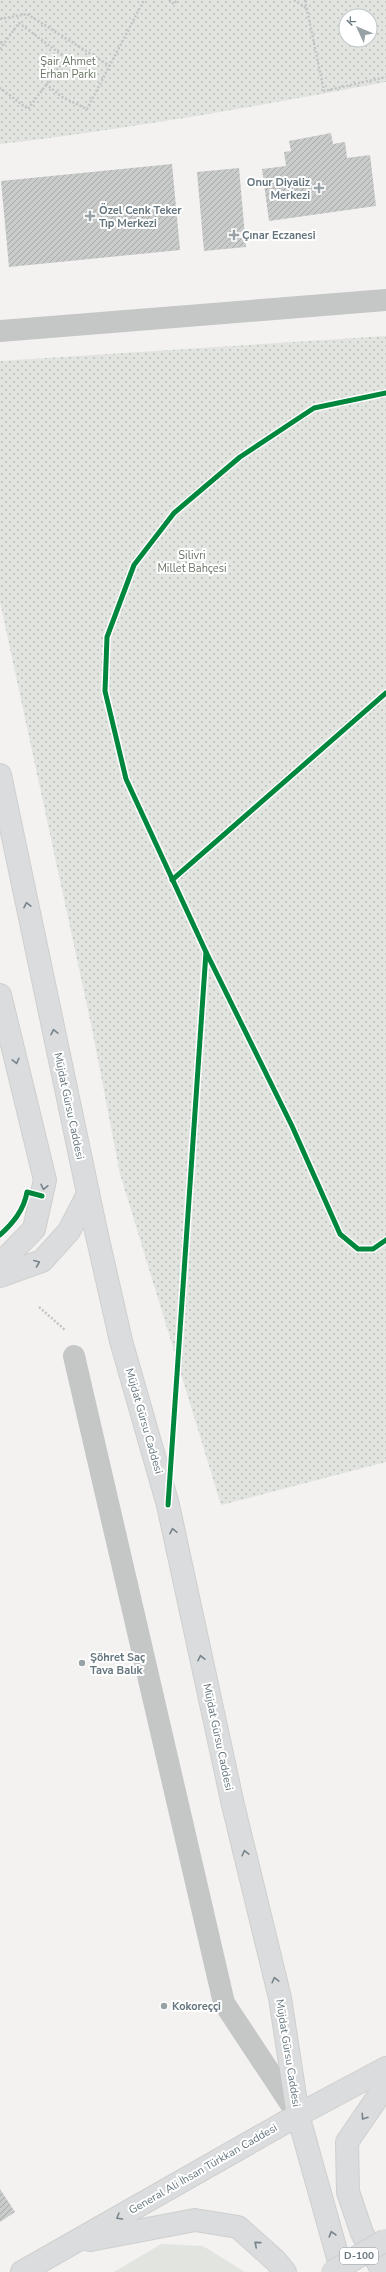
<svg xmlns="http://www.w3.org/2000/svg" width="386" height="2272" viewBox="0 0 386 2272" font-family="'Nunito Sans',sans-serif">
<defs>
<pattern id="park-dots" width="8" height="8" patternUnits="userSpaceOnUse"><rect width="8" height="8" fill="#e1e4df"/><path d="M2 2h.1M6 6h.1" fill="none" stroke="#babdba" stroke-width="1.8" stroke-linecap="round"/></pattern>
<pattern id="building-hatch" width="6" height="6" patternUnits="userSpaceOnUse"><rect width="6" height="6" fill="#c9caca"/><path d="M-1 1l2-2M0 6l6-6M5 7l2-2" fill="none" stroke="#a7a9a9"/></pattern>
</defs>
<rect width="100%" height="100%" fill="#f3f2f1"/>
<path fill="#e1e4df" d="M 161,2244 L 203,2246 L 245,2272 L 114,2272 Z"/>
<g fill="url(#park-dots)" fill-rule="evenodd">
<path d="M 0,0 L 386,0 L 386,82 C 258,106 129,129 0,144 ZM 346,16 L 370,16 L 370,40 L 346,40 Z"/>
<path d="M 386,336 L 386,1462 L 221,1505 L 120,1174 L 92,1029 L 0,602 L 0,361 Z"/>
</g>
<g fill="url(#building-hatch)">
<path d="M 331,133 L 333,144 L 345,142 L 347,158 L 370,155 L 376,206 L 269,221 L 262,169 L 286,166 L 284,152 L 291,151 L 289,141 Z"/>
<path d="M 172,164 L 180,250 L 9,267 L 1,181 Z"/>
<path d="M 239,168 L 246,247 L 204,251 L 197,172 Z"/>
<path d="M 0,2189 L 15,2212 L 0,2222 Z"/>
</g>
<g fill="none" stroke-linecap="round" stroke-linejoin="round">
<defs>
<g id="primary">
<path d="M 0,775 L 96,1231 L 121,1341 L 168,1505 L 233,1805 L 280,1998 L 298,2115 L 342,2272"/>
<path d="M 0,995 L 45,1180 L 34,1229 L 0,1264"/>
<path d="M 0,1276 L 42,1261 L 69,1231 L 88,1194"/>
<path d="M 90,2240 L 195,2220 L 238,2227 L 276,2261 L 285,2272"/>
<path d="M 22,2272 L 298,2115 L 386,2068"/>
<path d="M 383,2272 L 362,2233 L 348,2192 L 347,2142 L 386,2085"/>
</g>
</defs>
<use href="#primary" stroke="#cfcfcf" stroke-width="24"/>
<g stroke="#c3c4c5" stroke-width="2.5" stroke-dasharray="2 2" stroke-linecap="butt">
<path d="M 169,0 L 174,4 L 177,0"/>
<path d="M 294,0 L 306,8"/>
<path d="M 305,0 L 324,91 L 386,77"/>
<path d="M 0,19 L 27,14 L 110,66"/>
<path d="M 0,42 L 4,45"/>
<path d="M 0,49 L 19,23 L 66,58 L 28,109 L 0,88"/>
<path d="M 46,84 L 62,97 L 87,109 L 144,0"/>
<path d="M 39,1307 L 65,1330"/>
</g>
<g stroke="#c5c7c7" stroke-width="22">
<path d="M 0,331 L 386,300"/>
<path d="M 74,1356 L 224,2003 L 298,2115"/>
</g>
<use href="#primary" stroke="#dbdcdd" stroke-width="22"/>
<defs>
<path id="trunk-bridge" d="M 332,2272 L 386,2240"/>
</defs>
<use href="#trunk-bridge" stroke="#cecfcf" stroke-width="24" stroke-linecap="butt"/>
<use href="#trunk-bridge" stroke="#dbdcdd" stroke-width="22"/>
<defs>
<g id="cycleway">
<path d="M 386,393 L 314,408 L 240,457 L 174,513 L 134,565 L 107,637 L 105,691 L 126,779 L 206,952 L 292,1126 L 340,1234 L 358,1249 L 373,1249 L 386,1240"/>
<path d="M 172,880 L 386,693"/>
<path d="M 0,1235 C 13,1223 24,1210 27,1192 L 42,1196"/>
<path d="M 168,1505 L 206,952"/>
</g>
</defs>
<use href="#cycleway" stroke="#fff" stroke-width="8"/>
<use href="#cycleway" stroke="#00873e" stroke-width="5"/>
</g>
<defs><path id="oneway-chevron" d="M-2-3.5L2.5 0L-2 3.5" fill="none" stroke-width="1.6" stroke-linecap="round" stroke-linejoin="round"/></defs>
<g stroke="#77848c">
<use href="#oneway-chevron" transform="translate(27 905) rotate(-102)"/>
<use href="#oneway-chevron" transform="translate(54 1032) rotate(-102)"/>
<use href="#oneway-chevron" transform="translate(16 1061) rotate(76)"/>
<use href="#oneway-chevron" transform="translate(44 1187) rotate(102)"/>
<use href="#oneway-chevron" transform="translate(37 1263) rotate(-22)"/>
<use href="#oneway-chevron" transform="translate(173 1531) rotate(-102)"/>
<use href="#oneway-chevron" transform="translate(201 1658) rotate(-102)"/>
<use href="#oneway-chevron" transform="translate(245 1853) rotate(-104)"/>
<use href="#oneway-chevron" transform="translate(275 1980) rotate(-104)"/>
<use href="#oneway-chevron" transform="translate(364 2117) rotate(124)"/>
<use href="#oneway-chevron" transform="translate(119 2217) rotate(150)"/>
<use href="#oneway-chevron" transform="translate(332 2234) rotate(-106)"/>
<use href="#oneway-chevron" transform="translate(257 2244) rotate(-139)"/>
</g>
<g fill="#97a1a6" stroke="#fff" stroke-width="1.5">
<path d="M317 182h4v4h4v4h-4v4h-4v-4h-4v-4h4z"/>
<path d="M88 210h4v4h4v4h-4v4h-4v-4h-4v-4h4z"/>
<path d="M232 229h4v4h4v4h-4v4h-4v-4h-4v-4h4z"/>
<circle cx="82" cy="1663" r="4"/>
<circle cx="164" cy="2006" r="4"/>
</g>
<g text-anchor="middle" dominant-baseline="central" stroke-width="4" stroke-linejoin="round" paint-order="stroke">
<rect fill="#fff" stroke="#939ea5" stroke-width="1" x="340" y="2248" width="38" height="16" rx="3"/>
<g font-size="10" font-weight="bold" fill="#65757e">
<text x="359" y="2256">D-100</text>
</g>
<g font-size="11" fill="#697664" stroke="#fff">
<text x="68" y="61">Şair Ahmet<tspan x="68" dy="13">Erhan Parkı</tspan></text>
<text x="192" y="555">Silivri<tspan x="192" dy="13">Millet Bahçesi</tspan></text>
</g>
<g font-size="11" font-weight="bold" fill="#65757e" stroke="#fff" text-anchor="start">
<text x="310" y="182" text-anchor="end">Onur Diyaliz<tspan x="310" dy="13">Merkezi</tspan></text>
<text x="99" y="210">Özel Cenk Teker<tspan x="99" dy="13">Tıp Merkezi</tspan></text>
<text x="242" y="235">Çınar Eczanesi</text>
<text x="90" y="1657">Şöhret Saç<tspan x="90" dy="13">Tava Balık</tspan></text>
<text x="172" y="2006">Kokoreççi</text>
</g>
<g font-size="11" fill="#65757e" stroke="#fff">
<text transform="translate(69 1106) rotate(78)">Müjdat Gürsu Caddesi</text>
<text transform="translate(144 1421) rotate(74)">Müjdat Gürsu Caddesi</text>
<text transform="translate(218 1737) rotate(78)">Müjdat Gürsu Caddesi</text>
<text transform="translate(288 2053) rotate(81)">Müjdat Gürsu Caddesi</text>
<text transform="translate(203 2169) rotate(-30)">General Ali İhsan Türkkan Caddesi</text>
</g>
</g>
<g transform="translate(358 28) rotate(314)"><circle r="19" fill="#ffffff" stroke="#c1c8cb"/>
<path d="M0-3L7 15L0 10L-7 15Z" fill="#97a1a6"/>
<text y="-6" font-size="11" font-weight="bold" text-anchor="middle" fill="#65757e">K</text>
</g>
</svg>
